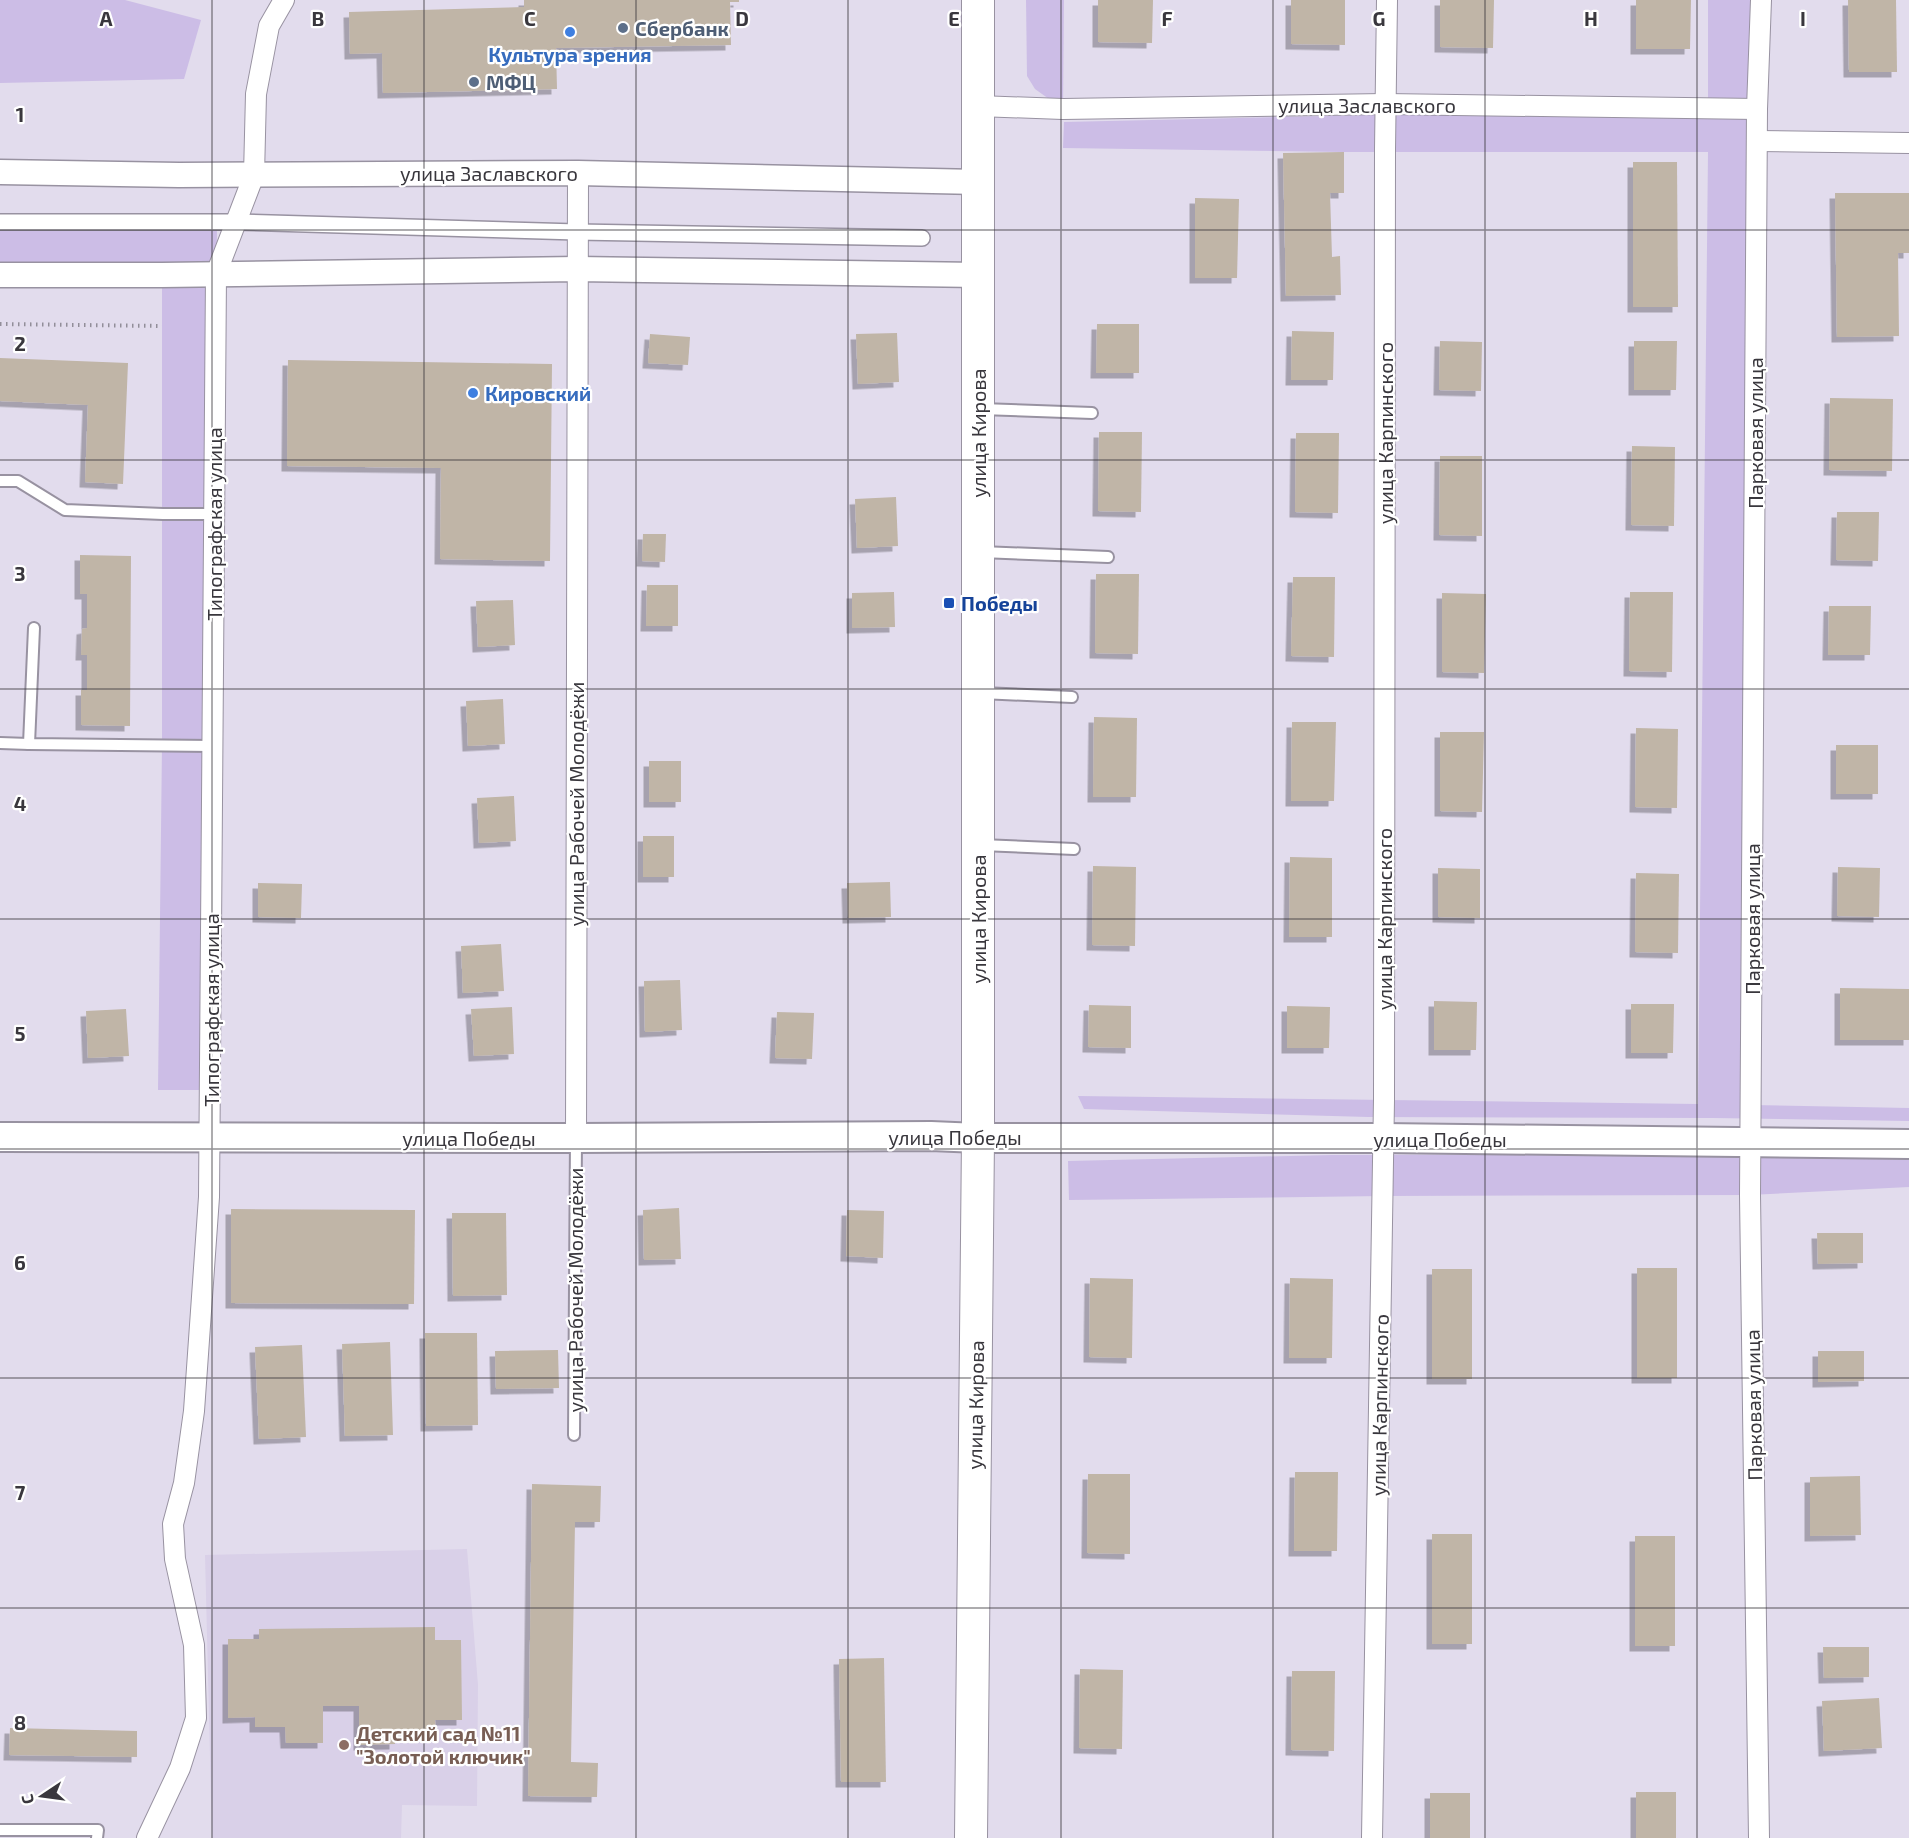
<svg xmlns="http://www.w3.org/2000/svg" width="1909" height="1838" viewBox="0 0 1909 1838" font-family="'Exo 2',sans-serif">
<defs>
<filter id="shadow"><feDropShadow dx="-5.5" dy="5.5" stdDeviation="0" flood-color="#0004"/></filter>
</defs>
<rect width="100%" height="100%" fill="#e2dced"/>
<path fill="#d9d0e8" d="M 467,1549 L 478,1685 L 477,1806 L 402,1805 L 401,1838 L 212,1838 L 205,1555 Z"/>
<g fill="#ccbde6">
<path d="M 0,0 L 125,0 L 201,20 L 184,79 L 0,83 Z"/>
<path d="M 1026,0 L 1064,0 L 1063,109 L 1035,89 L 1027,76 Z"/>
<path d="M 1708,0 L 1758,0 L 1752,1105 L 1909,1108 L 1909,1121 L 1713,1118 L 1368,1117 L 1084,1109 L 1078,1096 L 1698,1104 L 1708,152 L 1344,152 L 1063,148 L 1064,122 L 1708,107 Z"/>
<path d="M 0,222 L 217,222 L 211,1090 L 158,1090 L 162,745 L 162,276 L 0,275 Z"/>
<path d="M 1719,1154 L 1909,1158 L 1909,1187 L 1750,1195 L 1383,1196 L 1069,1200 L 1068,1161 L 1332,1155 Z"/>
</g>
<g fill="#c0b5a7" filter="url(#shadow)">
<path d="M 524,0 L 739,0 L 739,2 L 730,2 L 731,45 L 556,48 L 557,89 L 383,93 L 382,53 L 350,54 L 349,12 L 524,7 Z"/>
<path d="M 1098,0 L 1153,0 L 1152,43 L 1098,42 Z"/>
<path d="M 1291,0 L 1345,0 L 1345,45 L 1291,44 Z"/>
<path d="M 1440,0 L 1494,0 L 1493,48 L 1440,47 Z"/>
<path d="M 1636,0 L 1691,0 L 1690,49 L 1636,49 Z"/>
<path d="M 1848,0 L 1896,0 L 1897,72 L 1849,72 Z"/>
<path d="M 1344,152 L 1344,193 L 1330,193 L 1332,257 L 1340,256 L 1341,295 L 1286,296 L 1283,153 Z"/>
<path d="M 1633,162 L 1677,162 L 1678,307 L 1633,307 Z"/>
<path d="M 1835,193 L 1909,193 L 1909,253 L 1898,253 L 1899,336 L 1837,337 Z"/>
<path d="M 1195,198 L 1239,199 L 1237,278 L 1195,278 Z"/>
<path d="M 1097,324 L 1139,324 L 1139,373 L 1096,373 Z"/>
<path d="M 1292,331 L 1334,332 L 1333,380 L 1291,380 Z"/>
<path d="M 897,333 L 899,382 L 858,384 L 856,334 Z"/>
<path d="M 650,334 L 690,337 L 688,365 L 648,363 Z"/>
<path d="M 1440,341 L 1482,342 L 1481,391 L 1439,390 Z"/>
<path d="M 1634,341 L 1677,341 L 1676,390 L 1634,390 Z"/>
<path d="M 0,358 L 128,363 L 123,484 L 85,482 L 88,405 L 0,401 Z"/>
<path d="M 288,360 L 552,364 L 550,561 L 440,559 L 441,468 L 287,466 Z"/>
<path d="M 1830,398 L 1893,399 L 1892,471 L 1829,470 Z"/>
<path d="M 1099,432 L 1142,432 L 1141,512 L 1098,511 Z"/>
<path d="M 1296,433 L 1339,433 L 1338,513 L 1295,512 Z"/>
<path d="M 1632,446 L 1675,447 L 1674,526 L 1631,525 Z"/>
<path d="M 1440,456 L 1482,456 L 1482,536 L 1439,535 Z"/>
<path d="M 896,497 L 898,546 L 857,548 L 855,499 Z"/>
<path d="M 1837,512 L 1879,512 L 1878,561 L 1836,560 Z"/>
<path d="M 643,534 L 666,534 L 665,562 L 642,561 Z"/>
<path d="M 80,555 L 131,556 L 130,726 L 81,725 L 81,690 L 87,690 L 87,655 L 81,655 L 82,629 L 87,628 L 87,594 L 80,594 Z"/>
<path d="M 1096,574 L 1139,574 L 1138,654 L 1095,653 Z"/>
<path d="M 1293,577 L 1335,577 L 1334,657 L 1291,656 Z"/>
<path d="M 647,585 L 678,585 L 678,626 L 646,626 Z"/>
<path d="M 894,592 L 895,627 L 852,628 L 852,593 Z"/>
<path d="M 1630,592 L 1673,592 L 1672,672 L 1629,671 Z"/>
<path d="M 1442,593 L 1486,594 L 1484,673 L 1442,672 Z"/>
<path d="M 513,600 L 515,645 L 478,647 L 476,601 Z"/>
<path d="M 1829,606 L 1871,606 L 1870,655 L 1828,655 Z"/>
<path d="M 503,699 L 505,744 L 468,746 L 466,701 Z"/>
<path d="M 1094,717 L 1137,718 L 1136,797 L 1093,797 Z"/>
<path d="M 1292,722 L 1336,722 L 1334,801 L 1291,801 Z"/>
<path d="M 1636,728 L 1678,729 L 1677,808 L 1635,807 Z"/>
<path d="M 1440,732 L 1484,732 L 1482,812 L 1440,811 Z"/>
<rect x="1836" y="745" width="42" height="49"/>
<rect x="649" y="761" width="32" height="41"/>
<path d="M 514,796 L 516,841 L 479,843 L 477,798 Z"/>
<rect x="643" y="836" width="31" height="41"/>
<path d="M 1290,857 L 1332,858 L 1332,937 L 1289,937 Z"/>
<path d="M 1093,866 L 1136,867 L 1135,946 L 1092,945 Z"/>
<path d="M 1838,867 L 1880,868 L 1879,917 L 1837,916 Z"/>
<path d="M 1438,868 L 1480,869 L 1480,918 L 1438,917 Z"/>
<path d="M 1636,873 L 1679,874 L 1678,953 L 1635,952 Z"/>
<path d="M 890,882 L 891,917 L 848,918 L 847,883 Z"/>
<path d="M 258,883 L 302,884 L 301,918 L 258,917 Z"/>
<path d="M 501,944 L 504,991 L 463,993 L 461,946 Z"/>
<path d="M 680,980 L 682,1030 L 645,1032 L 644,981 Z"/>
<path d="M 1840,988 L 1909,989 L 1909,1040 L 1840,1040 Z"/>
<path d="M 1434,1001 L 1477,1002 L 1476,1050 L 1434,1050 Z"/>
<path d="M 1631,1004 L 1674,1004 L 1673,1053 L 1631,1053 Z"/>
<path d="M 1089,1005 L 1131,1006 L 1131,1048 L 1088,1047 Z"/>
<path d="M 1287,1006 L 1330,1007 L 1329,1048 L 1287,1048 Z"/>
<path d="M 512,1007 L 514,1054 L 474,1056 L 471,1009 Z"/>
<path d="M 126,1009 L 129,1056 L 88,1058 L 86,1011 Z"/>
<path d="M 777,1012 L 814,1013 L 812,1059 L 775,1058 Z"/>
<path d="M 679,1208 L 681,1259 L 644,1260 L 643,1210 Z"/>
<path d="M 231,1209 L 415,1210 L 414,1304 L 231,1303 Z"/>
<path d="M 847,1210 L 884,1211 L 883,1258 L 846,1256 Z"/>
<path d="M 452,1213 L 506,1213 L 507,1295 L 453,1296 Z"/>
<path d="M 1817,1233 L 1863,1233 L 1863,1263 L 1818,1264 Z"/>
<rect x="1637" y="1268" width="40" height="110"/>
<rect x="1432" y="1269" width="40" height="110"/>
<path d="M 1090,1278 L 1133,1279 L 1132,1358 L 1089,1357 Z"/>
<path d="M 1290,1278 L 1333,1279 L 1332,1358 L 1289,1358 Z"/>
<path d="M 425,1333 L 477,1333 L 478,1425 L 426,1426 Z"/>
<path d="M 390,1342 L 393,1435 L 345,1436 L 342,1344 Z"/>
<path d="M 302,1345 L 306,1437 L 259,1439 L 255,1347 Z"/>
<path d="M 558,1350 L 559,1388 L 496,1389 L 495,1351 Z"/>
<path d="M 1818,1351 L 1864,1351 L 1864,1381 L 1818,1382 Z"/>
<path d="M 1295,1472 L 1338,1472 L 1337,1551 L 1294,1551 Z"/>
<path d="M 1088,1474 L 1130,1474 L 1130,1554 L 1087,1553 Z"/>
<path d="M 1860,1476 L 1861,1535 L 1810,1536 L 1810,1477 Z"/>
<path d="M 532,1484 L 601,1486 L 600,1522 L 575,1522 L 571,1762 L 598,1763 L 597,1797 L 528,1796 Z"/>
<rect x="1432" y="1534" width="40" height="110"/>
<rect x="1635" y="1536" width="40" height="110"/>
<path d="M 435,1627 L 435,1640 L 461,1640 L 462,1720 L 435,1720 L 436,1731 L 395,1731 L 395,1744 L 359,1745 L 359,1706 L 323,1706 L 323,1743 L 286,1743 L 285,1727 L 255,1727 L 255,1717 L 228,1718 L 228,1639 L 259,1639 L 259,1629 Z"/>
<path d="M 1823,1647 L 1869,1647 L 1869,1677 L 1824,1678 Z"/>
<path d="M 884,1658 L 886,1782 L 841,1782 L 839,1659 Z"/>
<path d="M 1080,1669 L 1123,1670 L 1122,1749 L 1079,1748 Z"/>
<path d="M 1292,1671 L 1335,1671 L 1334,1751 L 1291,1750 Z"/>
<path d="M 1879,1698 L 1882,1748 L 1824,1751 L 1822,1701 Z"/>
<path d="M 10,1728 L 137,1731 L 137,1757 L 9,1755 Z"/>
<rect x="1636" y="1792" width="40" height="46"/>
<rect x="1430" y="1793" width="40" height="45"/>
</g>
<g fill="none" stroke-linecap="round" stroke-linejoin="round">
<defs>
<g id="service">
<path d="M 981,409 L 1092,413"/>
<path d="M 0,481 L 18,481 L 65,510 L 163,514 L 214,514"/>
<path d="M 981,552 L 1108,557"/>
<path d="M 34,628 L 29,744 L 212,746"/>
<path d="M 981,693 L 1072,697"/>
<path d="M 0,743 L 29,744"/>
<path d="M 981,845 L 1074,849"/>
<path d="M 574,1435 L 576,1138"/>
<path d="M 0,1830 L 98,1830 L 97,1838"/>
</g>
<path id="pedestrian" d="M 0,222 L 236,222 L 577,232 L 922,238"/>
<g id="minor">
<path d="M 978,106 L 1063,109 L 1385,104 L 1757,109"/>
<path d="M 1757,141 L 1909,143"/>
<path d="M 576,1138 L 578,173"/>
<path d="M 147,1838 L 180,1768 L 196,1718 L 194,1645 L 175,1559 L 173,1524 L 184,1483 L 194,1411 L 209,1197 L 216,274 L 254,175 L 256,94 L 269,26 L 284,0"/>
<path d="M 1372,1838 L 1384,1100 L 1385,149 L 1387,0"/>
<path d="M 1759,1838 L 1750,1195 L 1757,109 L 1761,0"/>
</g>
<g id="tertiary">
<path d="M 0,172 L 179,175 L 578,173 L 978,182"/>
<path d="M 0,275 L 162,275 L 577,269 L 978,275"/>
</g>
<path id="secondary" d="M 0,1137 L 576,1138 L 931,1136 L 978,1138 L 1383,1138 L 1909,1144"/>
<path id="primary" d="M 971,1838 L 978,1138 L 978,0"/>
</defs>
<use href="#service" stroke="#9892a1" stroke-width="14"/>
<use href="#pedestrian" stroke="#9892a1" stroke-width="18"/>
<use href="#minor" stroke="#9892a1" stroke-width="22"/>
<use href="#tertiary" stroke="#9892a1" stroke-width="27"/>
<use href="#secondary" stroke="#9892a1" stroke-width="32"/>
<use href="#primary" stroke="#9892a1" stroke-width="34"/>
<path stroke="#928e99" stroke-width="4" stroke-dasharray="1.5 4.5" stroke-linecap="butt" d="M 0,324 L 162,326"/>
<use href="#service" stroke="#fff" stroke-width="10"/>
<use href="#pedestrian" stroke="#fff" stroke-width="15"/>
<use href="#minor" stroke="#fff" stroke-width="20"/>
<use href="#tertiary" stroke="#fff" stroke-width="24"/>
<use href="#secondary" stroke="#fff" stroke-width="28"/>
<use href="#primary" stroke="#fff" stroke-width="32"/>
</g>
<path fill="none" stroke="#39373d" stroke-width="1.5" stroke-opacity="0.55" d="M 212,0 L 212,1838M 424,0 L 424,1838M 636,0 L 636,1838M 848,0 L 848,1838M 1061,0 L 1061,1838M 1273,0 L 1273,1838M 1485,0 L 1485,1838M 1697,0 L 1697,1838M 0,230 L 1909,230M 0,460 L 1909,460M 0,689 L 1909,689M 0,919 L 1909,919M 0,1149 L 1909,1149M 0,1378 L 1909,1378M 0,1608 L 1909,1608"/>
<g fill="#5c6f8a" stroke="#fff" stroke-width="2">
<circle cx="623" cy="28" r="6"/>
<circle cx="474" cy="82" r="6"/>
</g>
<g fill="#3f7fe0" stroke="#fff" stroke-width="2">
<circle cx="570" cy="32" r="6"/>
<circle cx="473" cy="393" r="6"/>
</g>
<rect fill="#1a4fb4" stroke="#fff" stroke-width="2" x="943" y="597" width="12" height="12" rx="3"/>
<circle fill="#8d6e63" stroke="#fff" stroke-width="2" cx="344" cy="1745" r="6"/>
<g text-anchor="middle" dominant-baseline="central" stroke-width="4.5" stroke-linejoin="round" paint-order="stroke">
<g font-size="20" font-weight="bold" fill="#4e5e75" stroke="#fff" text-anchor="start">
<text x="635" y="28">Сбербанк</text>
<text x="486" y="82">МФЦ</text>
</g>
<g font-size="20" font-weight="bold" fill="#366cbe" stroke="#fff">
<text x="570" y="54">Культура зрения</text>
<text x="485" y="393" text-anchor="start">Кировский</text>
</g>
<g font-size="20" fill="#39373d" stroke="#fff">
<text x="1367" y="105">улица Заславского</text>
<text x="489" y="173">улица Заславского</text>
<text transform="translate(978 433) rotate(-90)">улица Кирова</text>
<text transform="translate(1385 433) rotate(-90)">улица Карпинского</text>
<text transform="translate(1755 433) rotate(-90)">Парковая улица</text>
<text transform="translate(214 524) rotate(-90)">Типографская улица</text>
<text transform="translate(576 804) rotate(-90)">улица Рабочей Молодёжи</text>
<text transform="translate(978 919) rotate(-90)">улица Кирова</text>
<text transform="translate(1384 919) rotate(-90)">улица Карпинского</text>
<text transform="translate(1752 919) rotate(-90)">Парковая улица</text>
<text transform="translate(211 1010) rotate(-90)">Типографская улица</text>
<text x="955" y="1137">улица Победы</text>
<text x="469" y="1138">улица Победы</text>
<text x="1440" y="1139">улица Победы</text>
<text transform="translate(575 1290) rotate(-90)">улица Рабочей Молодёжи</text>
<text transform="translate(975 1405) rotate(-89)">улица Кирова</text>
<text transform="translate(1379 1405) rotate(-89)">улица Карпинского</text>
<text transform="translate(1753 1405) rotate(-91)">Парковая улица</text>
</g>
<g font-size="20" font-weight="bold" fill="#164399" stroke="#fff" text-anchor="start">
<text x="961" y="603">Победы</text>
</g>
<g font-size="20" font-weight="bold" fill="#785e54" stroke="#fff" text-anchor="start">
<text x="356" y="1733">Детский сад №11<tspan x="356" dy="23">"Золотой ключик"</tspan></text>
</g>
</g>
<g font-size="20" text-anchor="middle" font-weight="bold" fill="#39373d" stroke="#fff" stroke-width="4.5" stroke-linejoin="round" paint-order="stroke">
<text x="106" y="26">A</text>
<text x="318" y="26">B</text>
<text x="530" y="26">C</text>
<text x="742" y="26">D</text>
<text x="954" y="26">E</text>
<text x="1167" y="26">F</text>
<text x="1379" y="26">G</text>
<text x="1591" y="26">H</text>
<text x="1803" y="26">I</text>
<text x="20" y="122">1</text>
<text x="20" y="351">2</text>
<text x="20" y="581">3</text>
<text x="20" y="811">4</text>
<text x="20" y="1041">5</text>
<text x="20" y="1270">6</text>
<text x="20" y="1500">7</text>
<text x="20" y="1730">8</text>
</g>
<g transform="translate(42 1796) rotate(257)" stroke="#ffffff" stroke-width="4.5" paint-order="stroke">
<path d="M0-4.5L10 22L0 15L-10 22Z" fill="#39373d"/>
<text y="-9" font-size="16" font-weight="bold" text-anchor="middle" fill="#39373d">С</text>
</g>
</svg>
